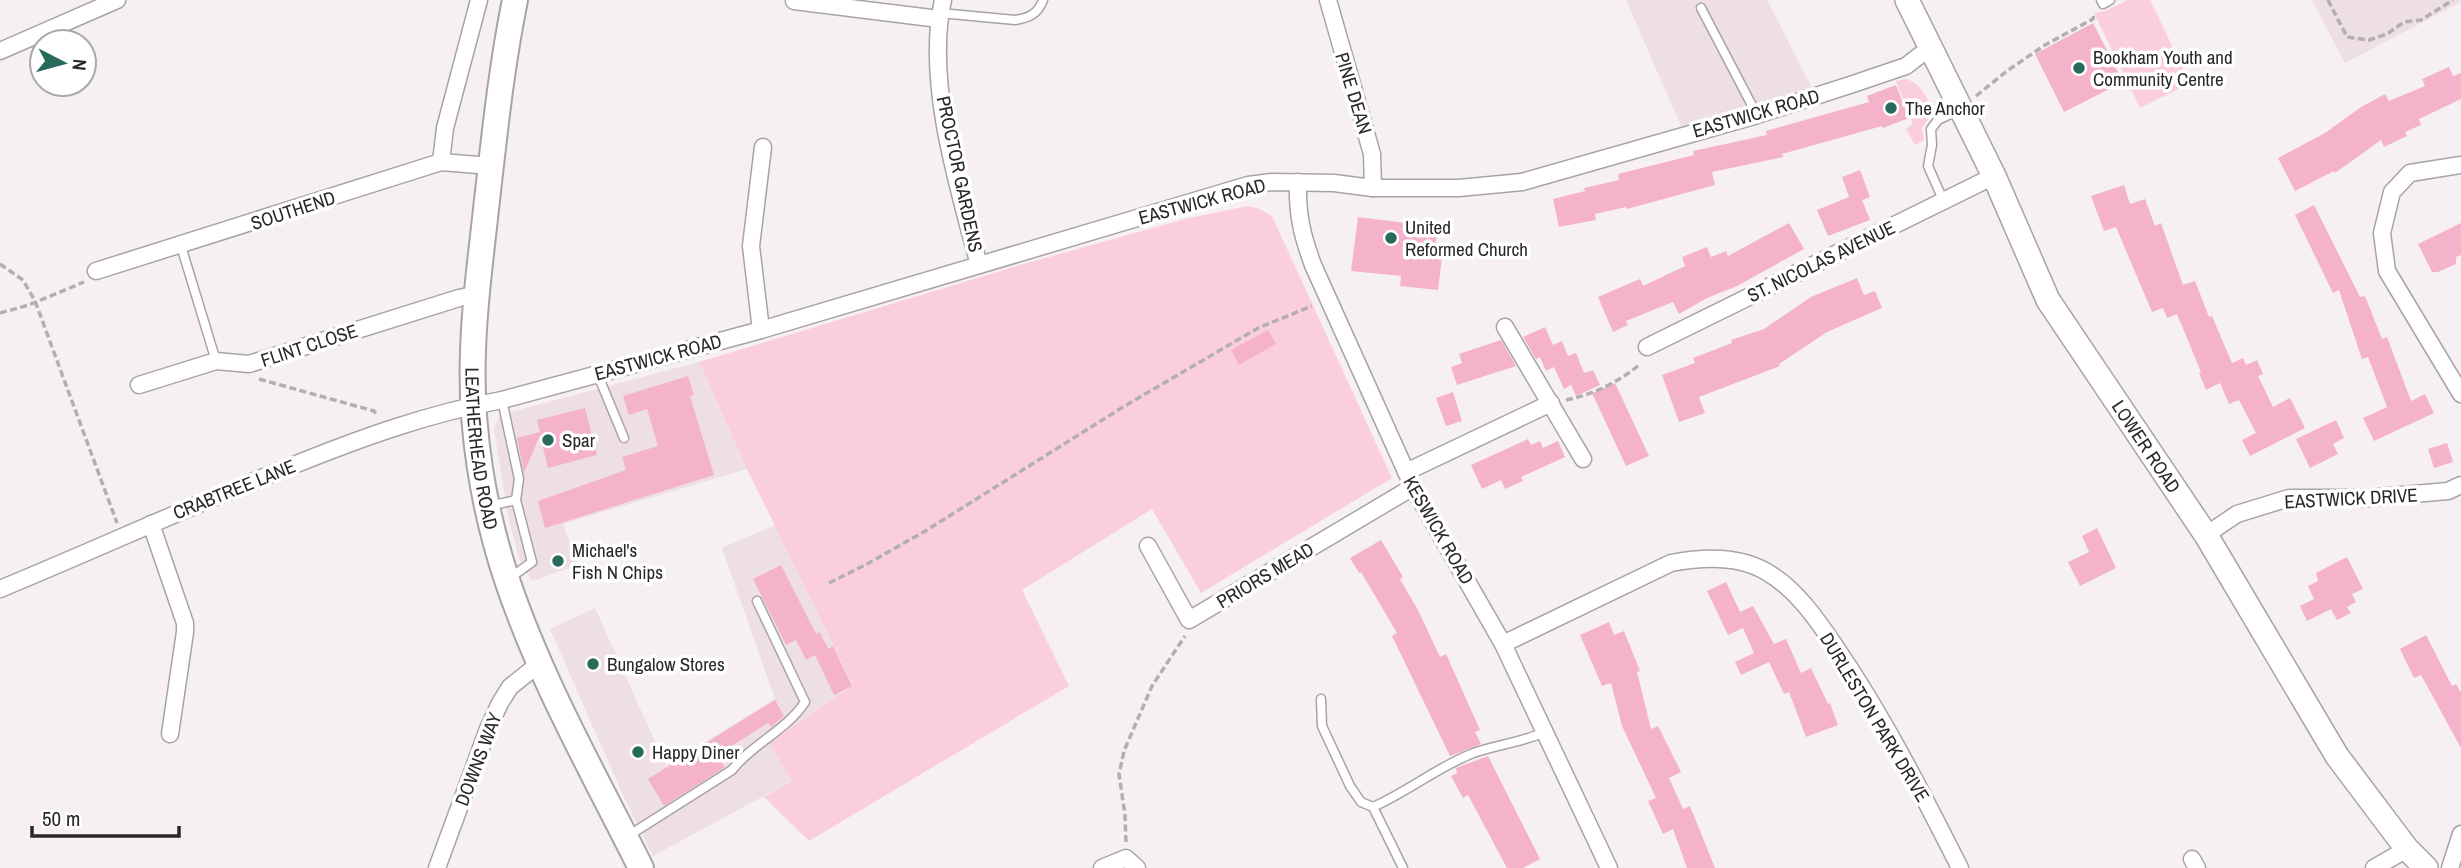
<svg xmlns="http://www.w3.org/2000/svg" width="2461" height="868" viewBox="0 0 2461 868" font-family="'Archivo Narrow',sans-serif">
<rect width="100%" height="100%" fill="#f6f0f2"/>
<g fill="#eddfe3">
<path d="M 1626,0 L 1767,0 L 1813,90 L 1685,135 Z"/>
<path d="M 2312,0 L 2461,0 L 2461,2 L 2345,63 Z"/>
<path d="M 699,362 L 747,469 L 563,524 L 578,565 L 532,581 L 520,561 L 509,521 L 494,429 L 500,415 Z"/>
<path d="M 775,525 L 853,685 L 770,742 L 792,781 L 653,856 L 622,793 L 550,629 L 595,608 L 666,766 L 775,699 L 722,548 Z"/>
</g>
<g fill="#fbcede">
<path d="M 2128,0 L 2150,0 L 2190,83 L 2140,108 L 2094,13 L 2105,11 Z"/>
<path d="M 1906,79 C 1922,84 1926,97 1934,111 L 1922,128 L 1924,140 L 1915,145 L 1906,129 L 1913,124 L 1896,81 Z"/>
<path d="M 1248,206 L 1260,209 L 1272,216 L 1392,478 L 1201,593 L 1152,509 L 1022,590 L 1069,686 L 809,841 L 764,797 L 792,781 L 769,743 L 853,685 L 747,469 L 699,362 L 1027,263 L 1189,218 Z"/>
</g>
<g fill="#f5b3cb">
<path d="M 2093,23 L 2123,82 L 2064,112 L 2035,54 Z"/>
<path d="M 2449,67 L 2453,76 L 2461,73 L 2461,99 L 2419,119 L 2421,125 L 2405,132 L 2407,136 L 2384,147 L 2381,140 L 2335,173 L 2334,171 L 2295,191 L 2278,158 L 2325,133 L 2361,107 L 2385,94 L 2389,101 L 2425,86 L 2422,79 Z"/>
<path d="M 1896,85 L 1909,118 L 1883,128 L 1882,126 L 1782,154 L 1783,157 L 1712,172 L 1715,185 L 1627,209 L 1626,207 L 1595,214 L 1596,220 L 1559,227 L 1553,199 L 1585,191 L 1584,188 L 1619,180 L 1618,174 L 1694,155 L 1693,151 L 1767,135 L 1766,131 L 1869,102 L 1867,96 Z"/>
<path d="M 1860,170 L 1870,197 L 1862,200 L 1870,220 L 1828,236 L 1817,210 L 1849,197 L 1842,177 Z"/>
<path d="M 2124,185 L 2130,204 L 2145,199 L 2155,226 L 2161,223 L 2183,285 L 2195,281 L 2209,317 L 2212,316 L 2232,363 L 2243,358 L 2246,365 L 2257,360 L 2263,374 L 2258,376 L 2273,407 L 2290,398 L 2305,428 L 2250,456 L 2242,440 L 2256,433 L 2239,400 L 2229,404 L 2220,383 L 2206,390 L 2199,373 L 2201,372 L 2177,314 L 2167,318 L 2163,308 L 2152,312 L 2116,227 L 2104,231 L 2091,196 Z"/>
<path d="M 2314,205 L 2360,297 L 2365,296 L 2382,339 L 2387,337 L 2411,401 L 2425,394 L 2434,413 L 2374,441 L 2363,418 L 2387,407 L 2368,357 L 2362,359 L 2339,290 L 2333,293 L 2295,215 Z"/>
<path d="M 1358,217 L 1438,227 L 1434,256 L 1442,257 L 1438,290 L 1400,286 L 1401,276 L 1351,271 Z"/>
<path d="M 1789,223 L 1804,249 L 1737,286 L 1707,298 L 1679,314 L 1673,302 L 1626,321 L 1628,325 L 1613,332 L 1598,297 L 1640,279 L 1643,286 L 1685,266 L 1682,257 L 1707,247 L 1711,257 L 1726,251 L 1728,256 Z"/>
<path d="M 2461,223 L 2461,255 L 2456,257 L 2456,264 L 2438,272 L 2432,272 L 2418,244 Z"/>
<path d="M 1857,278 L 1864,295 L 1875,291 L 1882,308 L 1827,332 L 1779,364 L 1780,366 L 1699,397 L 1705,413 L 1679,422 L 1662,375 L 1695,363 L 1693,358 L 1732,343 L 1731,340 L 1764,329 L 1811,297 Z"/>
<path d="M 1545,327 L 1553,345 L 1562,341 L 1568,356 L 1576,353 L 1584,373 L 1593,370 L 1600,385 L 1576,396 L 1571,385 L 1564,389 L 1554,367 L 1546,371 L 1540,357 L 1536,359 L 1523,337 Z"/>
<path d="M 1268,330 L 1276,344 L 1239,365 L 1231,350 Z"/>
<path d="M 1501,340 L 1516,366 L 1457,385 L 1451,367 L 1462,363 L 1459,354 Z"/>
<path d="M 688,376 L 694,395 L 690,396 L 714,475 L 545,528 L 538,501 L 626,470 L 622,457 L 658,446 L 647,409 L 629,415 L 623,396 Z"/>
<path d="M 1615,383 L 1649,456 L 1626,466 L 1592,393 Z"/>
<path d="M 1453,392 L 1462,421 L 1446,426 L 1436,398 Z"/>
<path d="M 585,408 L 597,455 L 548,468 L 540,435 L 524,473 L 517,438 L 540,432 L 537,420 Z"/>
<path d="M 2336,420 L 2344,438 L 2333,444 L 2338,454 L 2310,468 L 2296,439 Z"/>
<path d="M 1528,439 L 1531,445 L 1540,441 L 1543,448 L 1558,441 L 1565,457 L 1521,477 L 1523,481 L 1505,489 L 1501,480 L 1482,489 L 1471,465 Z"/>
<path d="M 2447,443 L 2453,462 L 2434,468 L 2428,449 Z"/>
<path d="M 2097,528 L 2116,568 L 2080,586 L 2068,562 L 2089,552 L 2082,536 Z"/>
<path d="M 1381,540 L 1403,577 L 1400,579 L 1419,612 L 1440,657 L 1446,654 L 1480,730 L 1475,732 L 1481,744 L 1450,756 L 1392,636 L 1397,633 L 1361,572 L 1359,573 L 1350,558 Z"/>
<path d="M 2347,557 L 2363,589 L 2352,594 L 2356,602 L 2347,607 L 2351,613 L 2337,620 L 2331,609 L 2307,621 L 2300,606 L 2314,599 L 2308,586 L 2318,581 L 2316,573 Z"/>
<path d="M 781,565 L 816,634 L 820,632 L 828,649 L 833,646 L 852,686 L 834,695 L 815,655 L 806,660 L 796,640 L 786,645 L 753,579 Z"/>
<path d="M 1726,582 L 1740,612 L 1753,606 L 1774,644 L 1786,639 L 1801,673 L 1811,668 L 1828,704 L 1830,703 L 1838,725 L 1806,737 L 1789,692 L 1784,694 L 1769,662 L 1741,675 L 1735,662 L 1754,653 L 1743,628 L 1728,635 L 1707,591 Z"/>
<path d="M 1609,622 L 1614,635 L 1624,631 L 1640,671 L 1637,672 L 1651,729 L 1658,726 L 1681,772 L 1669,778 L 1683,809 L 1690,806 L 1715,868 L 1687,868 L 1673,829 L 1663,834 L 1648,801 L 1656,798 L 1622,726 L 1611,683 L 1602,686 L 1580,635 Z"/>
<path d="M 2426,635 L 2452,686 L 2456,684 L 2461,693 L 2461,748 L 2421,675 L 2414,678 L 2400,649 Z"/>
<path d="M 775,700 L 784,716 L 771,727 L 768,723 L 717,755 L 725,767 L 664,806 L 648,779 Z"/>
<path d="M 1488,756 L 1540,859 L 1523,868 L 1507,868 L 1468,795 L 1463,798 L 1451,776 L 1457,773 L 1456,768 Z"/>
</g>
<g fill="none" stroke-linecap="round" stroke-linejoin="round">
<defs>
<g id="lane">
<path d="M 2101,0 L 2103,4 L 2110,0"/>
<path d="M 1701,8 L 1757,115"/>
<path d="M 940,13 L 1015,20 C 1029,18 1038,14 1043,0"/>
<path d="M 1944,202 L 1928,166 L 1932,145 L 1931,129 L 1938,120 L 1959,110"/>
<path d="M 181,246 L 216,361"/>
<path d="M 597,373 L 624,438"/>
<path d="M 502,400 L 519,479 L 516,500 L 532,562 L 510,578"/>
<path d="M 489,506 L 516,500"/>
<path d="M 1321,699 L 1322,726 L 1350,786 L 1361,802 L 1373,807 C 1407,792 1438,767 1471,754 C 1495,745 1520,743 1545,732"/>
<path d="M 1373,807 L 1403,868"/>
<path d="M 628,836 L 732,770 C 753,743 786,731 805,702 L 757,601"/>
</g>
<g id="street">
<path d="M 943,0 C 925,80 958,187 979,265"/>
<path d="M 1328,0 L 1372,154 L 1373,188"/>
<path d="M 794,1 L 939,19"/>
<path d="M 0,51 L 117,0"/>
<path d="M 441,162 L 445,128 L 479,0"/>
<path d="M 2461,165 L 2410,173 L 2392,192 L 2382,233 L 2387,271 L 2461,394"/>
<path d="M 1298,182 C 1297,215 1302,235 1313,265 L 1413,487 L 1503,644 L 1609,868"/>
<path d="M 96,271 L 441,162 L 491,166"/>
<path d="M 1505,327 L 1583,459"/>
<path d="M 761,330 L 751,246 L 763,147"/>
<path d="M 1647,347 L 1994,176"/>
<path d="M 139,385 L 216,361 L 249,364 L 459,298 L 478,294"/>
<path d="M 1406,472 L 1551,403"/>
<path d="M 151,524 L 185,623 L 185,632 L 170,734"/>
<path d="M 2206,535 L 2237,514 L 2289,498 L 2367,498 L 2448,491 L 2461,485"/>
<path d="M 1148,546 L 1189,620 L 1413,487"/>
<path d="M 0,589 C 97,549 192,505 289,467 C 358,439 429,413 502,400 L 761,330 L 1248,185 L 1272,182 L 1334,183 L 1373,188 L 1459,188 L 1522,182 L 1757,115 L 1853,84 L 1906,66 L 1932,46"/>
<path d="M 1503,644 L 1671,563 C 1702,557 1737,555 1765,571 C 1796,588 1818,621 1837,649 C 1884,718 1922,793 1960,868"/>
<path d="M 2192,859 L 2197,868"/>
<path d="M 437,868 L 488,729 L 500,703 L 510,687 L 540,663"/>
<path d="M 1102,868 L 1126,858 L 1137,868"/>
<path d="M 2374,868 L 2407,849"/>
<path d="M 2450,868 L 2461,834"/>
</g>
<g id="secondary">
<path id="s1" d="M 1907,0 L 1994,176 L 2048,300 L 2206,535 L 2337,756 L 2407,849 L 2426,868"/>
</g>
<g id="primary">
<path id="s2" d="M 515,0 C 501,69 494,139 486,209 C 481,257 474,304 473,352 C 470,428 483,508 507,580 C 541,681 594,774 641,868"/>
</g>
</defs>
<use href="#lane" stroke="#a8a3a5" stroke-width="11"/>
<use href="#street" stroke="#a8a3a5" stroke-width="19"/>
<use href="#secondary" stroke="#a8a3a5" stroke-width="26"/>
<use href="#primary" stroke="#a8a3a5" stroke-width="28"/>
<g stroke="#b3afb0" stroke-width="3.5" stroke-dasharray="7 3.5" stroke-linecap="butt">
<path d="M 2328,0 L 2347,37 L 2369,40 L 2387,34 L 2404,22 L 2421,20 L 2453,0"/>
<path d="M 1976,96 L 2007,71 L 2045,45 L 2093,19 L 2094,13"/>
<path d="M 0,264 L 23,280 L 35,301 L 117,523"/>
<path d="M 0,313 L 29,305 L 84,282"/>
<path d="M 259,379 L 374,411 L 377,416"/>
<path d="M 1566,400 C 1592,395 1621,381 1640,364"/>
<path d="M 829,583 L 867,564 L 927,530 L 1123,407 L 1258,328 L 1312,306"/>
<path d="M 1126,842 L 1125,815 L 1119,774 L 1124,751 L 1152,686 L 1185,636"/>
</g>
<use href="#lane" stroke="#fff" stroke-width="8"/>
<use href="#street" stroke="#fff" stroke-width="16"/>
<use href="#secondary" stroke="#fff" stroke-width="23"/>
<use href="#primary" stroke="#fff" stroke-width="24"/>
</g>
<g fill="#286b5c" stroke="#fff" stroke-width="2.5">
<circle cx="2079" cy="68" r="7"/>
<circle cx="1891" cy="108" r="7"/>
<circle cx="1391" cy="238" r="7"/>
<circle cx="548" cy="440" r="7"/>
<circle cx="558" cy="561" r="7"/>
<circle cx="593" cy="664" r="7"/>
<circle cx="638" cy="752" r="7"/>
</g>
<g text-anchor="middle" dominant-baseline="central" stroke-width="7" stroke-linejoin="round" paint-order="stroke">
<g font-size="19" fill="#292828" stroke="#fff" text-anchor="start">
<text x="2093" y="57">Bookham Youth and<tspan x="2093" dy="22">Community Centre</tspan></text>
<text x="1905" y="108">The Anchor</text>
<text x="1405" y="227">United<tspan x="1405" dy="22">Reformed Church</tspan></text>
<text x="562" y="440">Spar</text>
<text x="572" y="550">Michael's<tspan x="572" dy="22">Fish N Chips</tspan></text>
<text x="607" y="664">Bungalow Stores</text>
<text x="652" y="752">Happy Diner</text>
</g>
<g font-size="19" fill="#292828" stroke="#fff">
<text transform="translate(1354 93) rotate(73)">PINE DEAN</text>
<text transform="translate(1756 113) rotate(-16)">EASTWICK ROAD</text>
<text transform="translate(960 174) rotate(78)">PROCTOR GARDENS</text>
<text transform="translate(1202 201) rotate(-15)">EASTWICK ROAD</text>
<text transform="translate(293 210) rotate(-18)">SOUTHEND</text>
<text transform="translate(1821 261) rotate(-26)">ST. NICOLAS AVENUE</text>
<text transform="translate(309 345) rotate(-18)">FLINT CLOSE</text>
<text transform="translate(658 357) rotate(-15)">EASTWICK ROAD</text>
<text stroke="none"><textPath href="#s1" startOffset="508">LOWER ROAD</textPath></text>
<text stroke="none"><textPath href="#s2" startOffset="452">LEATHERHEAD ROAD</textPath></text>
<text transform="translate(234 489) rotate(-22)">CRABTREE LANE</text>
<text transform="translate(2351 498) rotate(-3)">EASTWICK DRIVE</text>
<text transform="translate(1439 530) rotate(60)">KESWICK ROAD</text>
<text transform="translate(1265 575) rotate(-31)">PRIORS MEAD</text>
<text transform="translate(1875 717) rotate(59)">DURLESTON PARK DRIVE</text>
<text transform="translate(478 759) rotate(-69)">DOWNS WAY</text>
</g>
</g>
<g transform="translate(63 63) rotate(96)"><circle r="33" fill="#ffffff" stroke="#a9a9a9" stroke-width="2"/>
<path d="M0-5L12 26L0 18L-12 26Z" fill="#286b5c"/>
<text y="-10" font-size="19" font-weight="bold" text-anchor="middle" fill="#292828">N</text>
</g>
<path d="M32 826v10h147v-10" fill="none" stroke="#292828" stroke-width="3.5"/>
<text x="42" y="826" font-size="21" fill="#292828" stroke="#ffffff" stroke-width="5" paint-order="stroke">50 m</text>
</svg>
